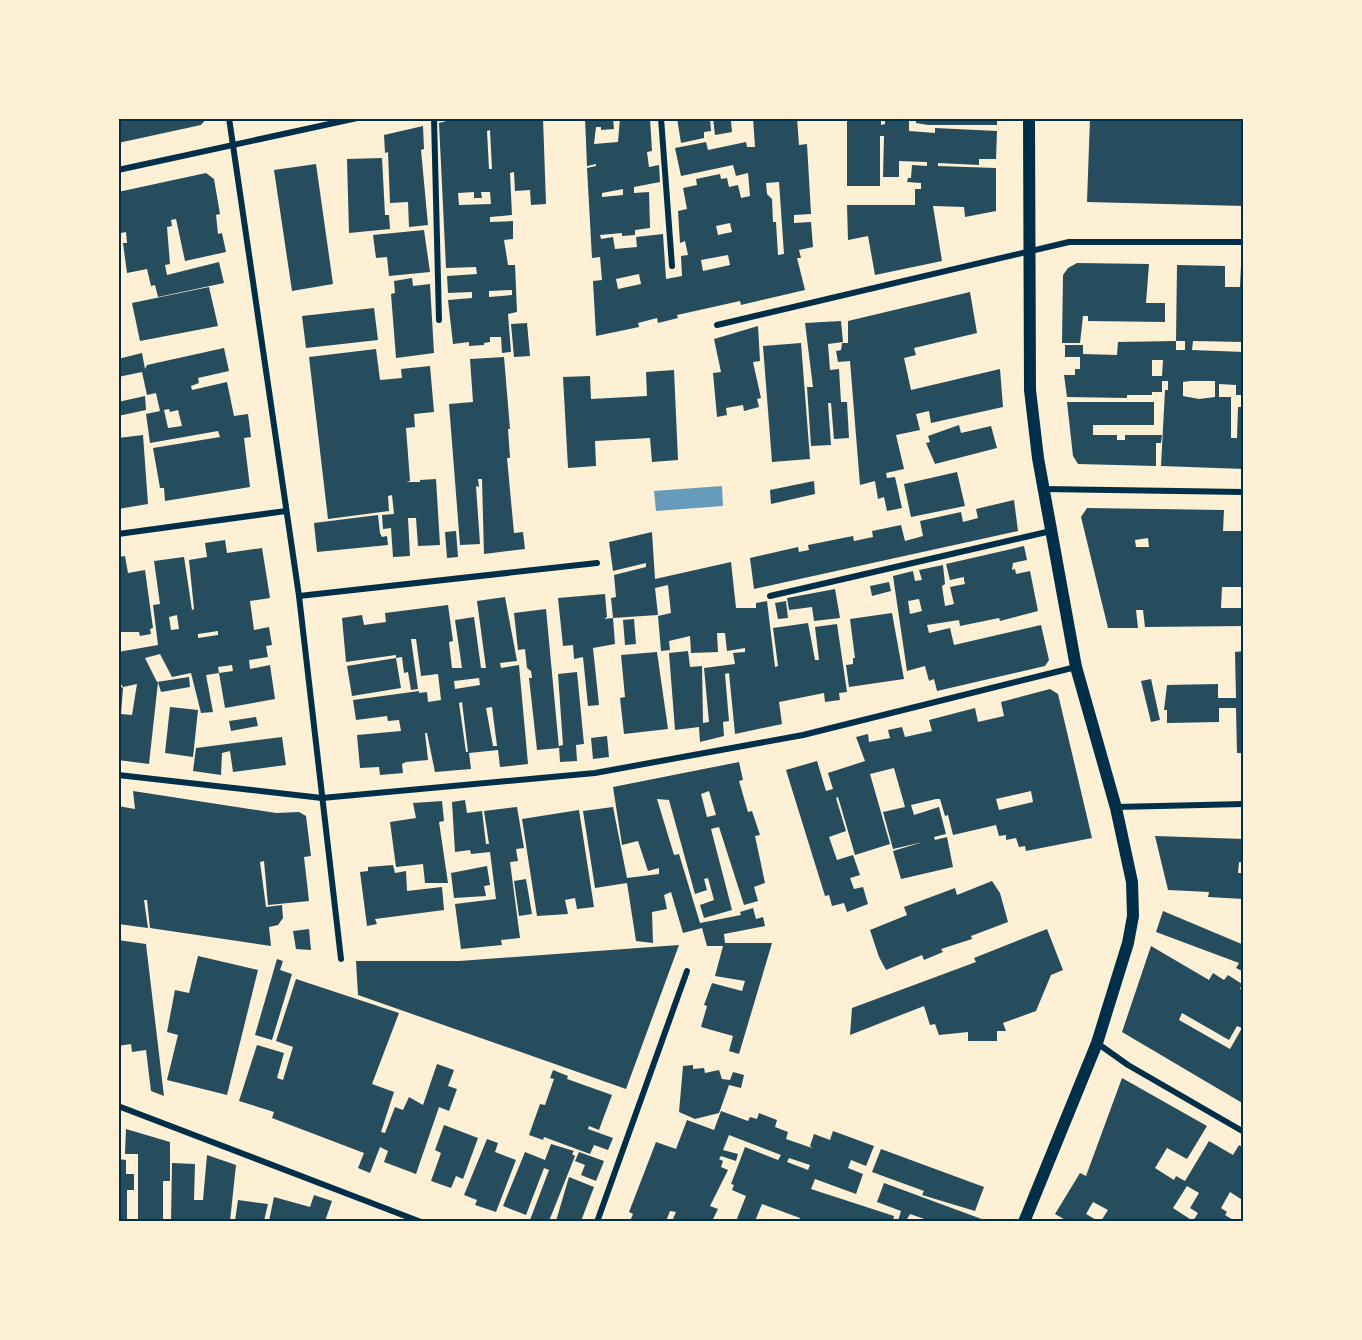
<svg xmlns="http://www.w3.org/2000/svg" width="1362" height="1340" viewBox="0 0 1362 1340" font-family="Roboto,sans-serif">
<rect width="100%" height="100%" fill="#fdf0d5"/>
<path fill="#669bbc" d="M 722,486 L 723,506 L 656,511 L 654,491 Z"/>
<g fill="#264d5e" fill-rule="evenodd">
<path d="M 118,118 L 207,118 L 201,125 L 118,143 Z"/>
<path d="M 458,118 L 543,118 L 546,204 L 531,205 L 530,190 L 515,191 L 514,172 L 510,173 L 512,215 L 490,217 L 490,222 L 513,221 L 513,239 L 504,240 L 508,265 L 515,265 L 517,312 L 508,314 L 511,352 L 502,353 L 501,337 L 490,337 L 490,342 L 484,343 L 484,345 L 469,346 L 469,342 L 453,344 L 448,300 L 472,298 L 472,292 L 448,293 L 447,276 L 477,274 L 476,267 L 446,268 L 439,123 ZM 490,130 L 492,169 L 489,169 L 487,131 ZM 474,192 L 474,198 L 482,198 L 481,192 L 490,192 L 491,204 L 459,205 L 458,193 ZM 512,290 L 512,295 L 489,297 L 489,291 Z"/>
<path d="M 585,118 L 613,118 L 614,129 L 601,130 L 601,127 L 596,127 L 594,144 L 618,142 L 620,118 L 650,118 L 652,151 L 647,152 L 649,167 L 659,165 L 660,182 L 634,187 L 634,193 L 649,192 L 650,228 L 635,230 L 635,235 L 622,236 L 622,233 L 600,235 L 601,239 L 613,237 L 615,249 L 637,247 L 636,237 L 663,234 L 666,279 L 682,276 L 681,256 L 688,255 L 685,241 L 680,243 L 678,211 L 687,209 L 683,188 L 697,185 L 696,179 L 720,174 L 721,179 L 727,178 L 729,187 L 738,185 L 741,198 L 750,196 L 748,173 L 736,176 L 733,165 L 681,176 L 675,148 L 706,142 L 708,150 L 746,142 L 747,147 L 755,147 L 753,118 L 797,118 L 799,145 L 807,144 L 811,214 L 794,215 L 794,223 L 811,222 L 813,247 L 799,250 L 801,258 L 797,258 L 805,290 L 741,305 L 740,301 L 677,315 L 678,318 L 658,323 L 657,318 L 638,323 L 639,327 L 596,336 L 593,281 L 602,280 L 600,257 L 592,258 L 587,168 L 596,166 L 596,164 L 587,166 ZM 779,182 L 784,254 L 778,255 L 776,222 L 773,222 L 772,199 L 767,194 L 766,183 ZM 623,189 L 623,195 L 602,197 L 602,193 ZM 730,223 L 732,232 L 718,235 L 716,226 ZM 728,255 L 730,265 L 703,271 L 701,260 ZM 639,274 L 641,284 L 618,289 L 616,279 Z"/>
<path d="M 677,118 L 710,118 L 711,131 L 704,132 L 704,138 L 681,143 Z"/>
<path d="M 713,118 L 737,118 L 737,120 L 731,121 L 732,132 L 715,135 Z"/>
<path d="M 847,118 L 881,118 L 881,125 L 885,124 L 885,118 L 909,118 L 909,131 L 935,133 L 935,128 L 997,131 L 996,159 L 979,159 L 979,165 L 938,163 L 938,166 L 996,168 L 996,211 L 965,217 L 964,207 L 933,206 L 942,261 L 875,275 L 868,236 L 848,240 L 847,205 L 915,205 L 915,189 L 921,189 L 921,183 L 907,182 L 908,178 L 911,178 L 912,165 L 927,166 L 927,162 L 899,161 L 899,177 L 883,177 L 884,136 L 880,136 L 880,186 L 847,186 Z"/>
<path d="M 916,118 L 997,118 L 997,125 L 928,125 L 916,123 Z"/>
<path d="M 1090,118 L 1244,118 L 1244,206 L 1087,202 Z"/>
<path d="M 423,126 L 424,149 L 421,150 L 428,225 L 409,227 L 408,202 L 390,203 L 388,152 L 385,153 L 384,135 Z"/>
<path d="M 382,158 L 385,215 L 389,215 L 390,229 L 349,233 L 347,159 Z"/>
<path d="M 316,164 L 333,284 L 292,291 L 274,170 Z"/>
<path d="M 206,173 L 214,179 L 220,214 L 216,215 L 218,234 L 222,233 L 226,252 L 185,261 L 176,219 L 171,220 L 172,226 L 167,227 L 170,264 L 165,265 L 167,275 L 219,262 L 224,283 L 158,297 L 155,285 L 151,286 L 147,269 L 127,273 L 123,243 L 127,243 L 126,232 L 121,233 L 118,218 L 118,192 Z"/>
<path d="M 424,230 L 430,272 L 389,276 L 387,257 L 376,258 L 373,235 Z"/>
<path d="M 1077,263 L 1149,264 L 1146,303 L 1165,303 L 1165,322 L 1088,321 L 1088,316 L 1083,316 L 1080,343 L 1062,343 L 1063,275 L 1068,268 Z"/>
<path d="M 1177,265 L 1225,266 L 1225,287 L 1240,287 L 1241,266 L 1244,266 L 1244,342 L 1193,341 L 1192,350 L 1244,352 L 1244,395 L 1236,395 L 1236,385 L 1219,384 L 1219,397 L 1231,397 L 1231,438 L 1237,438 L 1238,407 L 1241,407 L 1244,399 L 1244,469 L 1161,466 L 1165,390 L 1168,390 L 1168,381 L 1162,381 L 1162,392 L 1152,392 L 1152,395 L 1127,395 L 1127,398 L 1067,397 L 1064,375 L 1075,375 L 1075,369 L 1080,369 L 1080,357 L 1065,357 L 1065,345 L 1083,345 L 1083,354 L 1117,355 L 1118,342 L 1176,341 L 1176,350 L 1185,350 L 1185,341 L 1176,341 ZM 1152,360 L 1163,360 L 1162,376 L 1152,376 ZM 1190,381 L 1215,381 L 1215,397 L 1199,399 L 1183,396 L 1183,382 Z"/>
<path d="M 412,278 L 413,286 L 430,284 L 434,353 L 396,358 L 391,294 L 395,293 L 394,281 Z"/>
<path d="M 209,287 L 218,326 L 140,341 L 132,303 Z"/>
<path d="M 970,292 L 977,333 L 914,348 L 916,355 L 904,358 L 911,390 L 1000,369 L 1003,407 L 931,423 L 929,411 L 916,414 L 920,430 L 896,435 L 904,469 L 886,473 L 887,478 L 895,477 L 902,508 L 887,511 L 884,497 L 878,499 L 875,481 L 860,485 L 850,361 L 838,362 L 836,351 L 841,350 L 842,343 L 848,343 L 848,321 Z"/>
<path d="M 374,308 L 378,340 L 306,348 L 302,316 Z"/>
<path d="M 841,321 L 843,342 L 828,344 L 830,370 L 839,369 L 841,402 L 847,402 L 849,438 L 834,439 L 831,403 L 828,403 L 831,445 L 811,446 L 807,387 L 813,387 L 805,323 Z"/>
<path d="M 527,323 L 530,356 L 514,357 L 511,324 Z"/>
<path d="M 758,326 L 760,361 L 753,362 L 761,398 L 757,399 L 759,407 L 744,411 L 743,405 L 726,408 L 727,415 L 717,417 L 713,373 L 721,372 L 714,339 Z"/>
<path d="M 801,343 L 810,459 L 772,462 L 763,346 Z"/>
<path d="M 224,348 L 229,371 L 198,378 L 199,383 L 191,386 L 192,390 L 227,382 L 234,416 L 248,414 L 251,437 L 244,438 L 250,487 L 165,501 L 164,488 L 160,488 L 153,448 L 220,437 L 218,431 L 150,443 L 146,414 L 160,411 L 156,393 L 147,395 L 142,372 L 118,377 L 118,359 L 142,353 L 145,369 L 147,365 ZM 169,409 L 170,412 L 178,410 L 182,426 L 168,428 L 164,410 Z"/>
<path d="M 376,349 L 380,380 L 402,378 L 401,369 L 430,366 L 434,412 L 414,414 L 415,427 L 406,428 L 410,481 L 406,482 L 420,482 L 420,480 L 436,479 L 440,545 L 418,546 L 416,518 L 408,518 L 410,556 L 393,557 L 391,528 L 383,529 L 382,515 L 394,514 L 392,495 L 388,496 L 389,511 L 328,519 L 309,357 Z"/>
<path d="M 504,357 L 510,429 L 508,429 L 510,458 L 507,458 L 514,533 L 523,532 L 525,549 L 484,554 L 482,479 L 478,479 L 479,487 L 476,486 L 480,544 L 460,545 L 449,404 L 473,402 L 470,359 Z"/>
<path d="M 674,370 L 678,460 L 652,462 L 650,438 L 595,441 L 596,466 L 568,468 L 563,377 L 590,376 L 591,399 L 647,396 L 646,372 Z"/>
<path d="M 145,396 L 146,410 L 118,416 L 118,402 Z"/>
<path d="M 1067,402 L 1154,402 L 1154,425 L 1093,425 L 1093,435 L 1117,435 L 1117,440 L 1125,440 L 1125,435 L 1162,435 L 1161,443 L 1156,443 L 1156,466 L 1078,464 L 1073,456 Z"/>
<path d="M 959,425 L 961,433 L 991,426 L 997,448 L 935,464 L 926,443 L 930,442 L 928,436 Z"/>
<path d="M 143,435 L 148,504 L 118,509 L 118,438 Z"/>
<path d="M 957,472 L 965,506 L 911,517 L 904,484 Z"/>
<path d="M 814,481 L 815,494 L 771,504 L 770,490 Z"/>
<path d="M 1014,500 L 1018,531 L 754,589 L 750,558 L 798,547 L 799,552 L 809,550 L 808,545 L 853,536 L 854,541 L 873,537 L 872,531 L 901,525 L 905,541 L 923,536 L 920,521 L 961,512 L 963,522 L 978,518 L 976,509 Z"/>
<path d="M 1087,508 L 1224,510 L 1223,531 L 1244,531 L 1244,587 L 1222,587 L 1221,608 L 1244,608 L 1244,626 L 1145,627 L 1143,610 L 1136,610 L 1138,628 L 1108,628 L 1081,517 ZM 1148,538 L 1149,547 L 1136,547 L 1135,540 Z"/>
<path d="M 378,515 L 380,533 L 382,537 L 387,536 L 388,545 L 317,552 L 314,523 Z"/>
<path d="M 456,531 L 458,557 L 447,558 L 445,532 Z"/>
<path d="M 652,532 L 655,579 L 731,562 L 736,608 L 756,608 L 756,603 L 767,601 L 775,667 L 778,666 L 773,628 L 808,623 L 815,660 L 819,660 L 815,627 L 837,624 L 847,692 L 839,693 L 840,700 L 825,702 L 824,693 L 779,702 L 782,724 L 735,734 L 729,673 L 725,674 L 729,721 L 723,722 L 724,736 L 700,742 L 699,727 L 675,730 L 669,653 L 688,651 L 690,667 L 702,666 L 703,723 L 709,722 L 704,668 L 735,664 L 733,653 L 745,652 L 745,648 L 727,651 L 725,633 L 717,633 L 718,652 L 691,653 L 690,636 L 669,641 L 670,650 L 661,651 L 658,616 L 671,613 L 668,585 L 655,588 L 658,615 L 613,618 L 611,598 L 616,597 L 614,575 L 646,567 L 646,563 L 613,571 L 609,542 Z"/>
<path d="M 225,540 L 227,553 L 262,548 L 270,598 L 250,601 L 254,630 L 269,627 L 272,645 L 266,646 L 268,657 L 249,660 L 250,669 L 270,665 L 275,699 L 225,708 L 219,673 L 206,675 L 213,712 L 201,713 L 191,673 L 172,677 L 160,654 L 145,658 L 157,682 L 189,677 L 190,687 L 161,692 L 158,682 L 149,764 L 118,760 L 118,685 L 123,688 L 121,714 L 132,715 L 137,684 L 123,687 L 118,680 L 118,652 L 158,645 L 153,605 L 160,604 L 154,561 L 184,557 L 192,610 L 194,609 L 189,560 L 207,557 L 205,543 ZM 177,615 L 179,629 L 171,630 L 169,617 ZM 218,631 L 218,635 L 198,638 L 198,634 ZM 232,665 L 233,671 L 219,673 L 218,667 Z"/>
<path d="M 1024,546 L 1027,560 L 1013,563 L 1012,570 L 1015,569 L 1016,574 L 1030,571 L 1038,611 L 1000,621 L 999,618 L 960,626 L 959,620 L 927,625 L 929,633 L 950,628 L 954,645 L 1041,625 L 1049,660 L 1045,666 L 937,691 L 934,679 L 929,681 L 925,666 L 907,671 L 893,576 L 913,571 L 915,581 L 922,580 L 919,570 L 943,565 L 945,584 L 942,586 L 945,606 L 954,604 L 950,587 L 965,584 L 964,580 L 964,577 L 950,580 L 946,564 ZM 919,599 L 922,611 L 910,614 L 908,601 Z"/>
<path d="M 125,556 L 128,573 L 145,570 L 153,628 L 150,629 L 151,634 L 140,636 L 139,632 L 118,632 L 118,557 Z"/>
<path d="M 889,582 L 891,591 L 872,596 L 870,586 Z"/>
<path d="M 835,589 L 840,618 L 814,621 L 812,607 L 789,610 L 787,598 Z"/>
<path d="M 605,594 L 607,617 L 604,619 L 613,618 L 615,644 L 593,648 L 599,705 L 588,706 L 583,657 L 574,659 L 573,645 L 563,646 L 558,598 Z"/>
<path d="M 505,597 L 517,661 L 500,663 L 501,668 L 519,665 L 528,764 L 500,767 L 498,750 L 469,753 L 471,769 L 435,772 L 427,733 L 425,733 L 428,760 L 406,762 L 402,764 L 403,773 L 380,775 L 379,767 L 360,768 L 357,735 L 401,731 L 399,720 L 388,721 L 387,716 L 356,720 L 353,700 L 419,691 L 419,693 L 427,692 L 428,702 L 441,700 L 440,691 L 438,674 L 421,676 L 416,639 L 411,639 L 418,689 L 411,690 L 408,672 L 404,673 L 402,657 L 396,658 L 396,655 L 346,662 L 342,618 L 362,615 L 364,625 L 386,622 L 385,613 L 448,605 L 453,641 L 449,642 L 452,668 L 462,668 L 455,620 L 474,617 L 481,668 L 486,668 L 477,601 ZM 479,678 L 480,685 L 455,689 L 454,681 ZM 462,702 L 468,752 L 466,752 L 459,703 ZM 492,707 L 497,746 L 493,746 L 486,708 Z"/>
<path d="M 786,601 L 788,618 L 778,619 L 775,603 Z"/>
<path d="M 546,609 L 559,748 L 537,750 L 529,678 L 532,678 L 531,671 L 527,668 L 525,649 L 518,650 L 514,613 Z"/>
<path d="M 892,613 L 904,679 L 849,687 L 846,665 L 853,664 L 853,658 L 855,658 L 850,619 Z"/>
<path d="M 634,619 L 636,644 L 625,645 L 623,620 Z"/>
<path d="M 1244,651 L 1244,753 L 1237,753 L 1236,708 L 1219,708 L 1219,722 L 1167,723 L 1167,710 L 1164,710 L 1167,685 L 1218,684 L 1218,698 L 1236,698 L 1235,652 Z"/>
<path d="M 657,652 L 668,729 L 624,734 L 620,698 L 625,697 L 621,655 Z"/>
<path d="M 396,658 L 401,688 L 352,696 L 347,666 Z"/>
<path d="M 577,672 L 584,744 L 576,745 L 577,761 L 560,762 L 559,746 L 563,745 L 558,674 Z"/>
<path d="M 1151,679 L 1160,720 L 1151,722 L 1141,681 Z"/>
<path d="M 1050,689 L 1058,694 L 1092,838 L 1026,851 L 1025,846 L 1019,847 L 1016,838 L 1006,840 L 1006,835 L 999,836 L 996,825 L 953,835 L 948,815 L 945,816 L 940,799 L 936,799 L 911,805 L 914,815 L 939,807 L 946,834 L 934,837 L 935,840 L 947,837 L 953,867 L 901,879 L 893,851 L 923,842 L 893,849 L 883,812 L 905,807 L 894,768 L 870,774 L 890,844 L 855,855 L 838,797 L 836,798 L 846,831 L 829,837 L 837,860 L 853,855 L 860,875 L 850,878 L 854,889 L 863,887 L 868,904 L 847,912 L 844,903 L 832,906 L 829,895 L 825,896 L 786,770 L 817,761 L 826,791 L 833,789 L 828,773 L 865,761 L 856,737 L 868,734 L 869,742 L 890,738 L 888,730 L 902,727 L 905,737 L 932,731 L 929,720 L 975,708 L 978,722 L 1004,716 L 1001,702 ZM 1031,791 L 1033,802 L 999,810 L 996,799 Z"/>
<path d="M 170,707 L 198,710 L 193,757 L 165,753 Z"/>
<path d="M 256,717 L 258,726 L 231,731 L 229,721 Z"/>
<path d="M 607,736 L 609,757 L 593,759 L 591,738 Z"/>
<path d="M 282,737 L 286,765 L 233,772 L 230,751 L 222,753 L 221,775 L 193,771 L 196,748 Z"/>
<path d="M 739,762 L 743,780 L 739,781 L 748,812 L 752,811 L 760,835 L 755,836 L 765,883 L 754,887 L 758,901 L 744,905 L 719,827 L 711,829 L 732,910 L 704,918 L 700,905 L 714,900 L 708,878 L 704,879 L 707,890 L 695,894 L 669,800 L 657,799 L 674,855 L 679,854 L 700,923 L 741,915 L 740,912 L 753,908 L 756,919 L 763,917 L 765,926 L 724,934 L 725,943 L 772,943 L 739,1054 L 729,1051 L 733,1036 L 701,1027 L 707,1006 L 704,1005 L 712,983 L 742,991 L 745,981 L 715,976 L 723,946 L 707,946 L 702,928 L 683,933 L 671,892 L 664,895 L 667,909 L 652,912 L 653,943 L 636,941 L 627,883 L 595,888 L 583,811 L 613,807 L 627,878 L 659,874 L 659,868 L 648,871 L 638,841 L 622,845 L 613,787 ZM 709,791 L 716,815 L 707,817 L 701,794 Z"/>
<path d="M 133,791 L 276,813 L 299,812 L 306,816 L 311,856 L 304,857 L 309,901 L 268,905 L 264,861 L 260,862 L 266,907 L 282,905 L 283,918 L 278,925 L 269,927 L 271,946 L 150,928 L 147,900 L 144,900 L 148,928 L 118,924 L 118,806 L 135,809 Z"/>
<path d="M 465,800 L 467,813 L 482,811 L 486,844 L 489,844 L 484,811 L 517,807 L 524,848 L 516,849 L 518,861 L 510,862 L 520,938 L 501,940 L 502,945 L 461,949 L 455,904 L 496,899 L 490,852 L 471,854 L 470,850 L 455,852 L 452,802 Z"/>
<path d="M 442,801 L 444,821 L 439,822 L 448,883 L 425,883 L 423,864 L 396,867 L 390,822 L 416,818 L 413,803 Z"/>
<path d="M 579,810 L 594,907 L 577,909 L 575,898 L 565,900 L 568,914 L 537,916 L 522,819 Z"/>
<path d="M 1155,836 L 1244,839 L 1244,863 L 1239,862 L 1238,873 L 1244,873 L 1244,899 L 1208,897 L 1209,892 L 1168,890 Z"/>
<path d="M 393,865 L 395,873 L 406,871 L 407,891 L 442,887 L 444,910 L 375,919 L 377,924 L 367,926 L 360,872 L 368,871 L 368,867 Z"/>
<path d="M 487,866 L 490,885 L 484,886 L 486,896 L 454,898 L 451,873 Z"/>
<path d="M 526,879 L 532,914 L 519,916 L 514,881 Z"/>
<path d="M 992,881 L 1000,893 L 1008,922 L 971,936 L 972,939 L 941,949 L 943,952 L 924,960 L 922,955 L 886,970 L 879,957 L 870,930 L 907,915 L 904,907 L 955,888 L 957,895 Z"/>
<path d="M 1163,911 L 1244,945 L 1244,972 L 1236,968 L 1239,963 L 1156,932 Z"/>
<path d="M 309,929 L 311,950 L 296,949 L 293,931 Z"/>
<path d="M 1047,929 L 1063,970 L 1051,975 L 1036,1011 L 1003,1023 L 1006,1031 L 997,1031 L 997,1041 L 968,1041 L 968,1032 L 939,1035 L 935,1024 L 930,1025 L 924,1006 L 850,1035 L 852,1008 L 976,962 L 974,958 Z"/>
<path d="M 118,940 L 146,944 L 164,1096 L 151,1091 L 146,1050 L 132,1052 L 131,1044 L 118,1046 Z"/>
<path d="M 679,945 L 626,1089 L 358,995 L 356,961 L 459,961 Z"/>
<path d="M 1151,946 L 1209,980 L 1213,973 L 1224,980 L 1228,975 L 1242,984 L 1240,989 L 1244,991 L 1244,1104 L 1122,1032 ZM 1182,1013 L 1229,1040 L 1237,1026 L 1242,1028 L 1230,1049 L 1179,1020 Z"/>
<path d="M 198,956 L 258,970 L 227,1095 L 167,1080 L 178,1035 L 167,1032 L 175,990 L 189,993 Z"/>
<path d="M 277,959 L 283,961 L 280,970 L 292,974 L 272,1040 L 255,1035 Z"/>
<path d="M 296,979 L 399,1013 L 372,1084 L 394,1092 L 381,1132 L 385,1133 L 395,1107 L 403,1110 L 409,1097 L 423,1105 L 437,1064 L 454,1070 L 448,1086 L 457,1089 L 449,1111 L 439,1107 L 416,1174 L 384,1162 L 388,1151 L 380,1147 L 370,1173 L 358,1168 L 364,1153 L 272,1118 L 274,1112 L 239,1101 L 257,1045 L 284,1053 L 277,1078 L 283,1080 L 293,1047 L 276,1041 Z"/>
<path d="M 693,1065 L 693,1069 L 704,1068 L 705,1073 L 719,1070 L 722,1079 L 730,1080 L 733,1072 L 744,1075 L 741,1088 L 729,1085 L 719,1113 L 695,1119 L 679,1112 L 683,1066 Z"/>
<path d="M 553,1070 L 568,1076 L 567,1079 L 612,1095 L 599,1130 L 589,1126 L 588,1129 L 613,1138 L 608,1150 L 594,1145 L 590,1154 L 544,1137 L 543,1140 L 529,1135 L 540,1104 L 545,1105 L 554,1079 L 550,1078 Z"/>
<path d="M 1122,1078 L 1207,1126 L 1187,1159 L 1167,1148 L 1155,1168 L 1174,1180 L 1176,1176 L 1185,1181 L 1209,1141 L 1233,1155 L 1239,1145 L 1244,1148 L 1244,1201 L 1230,1192 L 1221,1208 L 1227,1212 L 1225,1215 L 1235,1221 L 1101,1221 L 1108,1210 L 1093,1202 L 1086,1214 L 1098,1221 L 1067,1221 L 1055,1214 L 1080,1173 L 1086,1176 ZM 1187,1186 L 1199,1193 L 1190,1208 L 1198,1213 L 1193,1221 L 1173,1208 Z"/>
<path d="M 721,1111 L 748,1121 L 750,1117 L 757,1119 L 759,1113 L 777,1120 L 775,1127 L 788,1132 L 786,1139 L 812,1148 L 810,1146 L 814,1134 L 830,1140 L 833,1131 L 874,1146 L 866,1166 L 851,1160 L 848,1168 L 863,1174 L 856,1194 L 815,1179 L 811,1189 L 894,1216 L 893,1221 L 799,1221 L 800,1218 L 762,1204 L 755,1221 L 736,1221 L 746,1196 L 732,1190 L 734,1185 L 731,1184 L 745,1147 L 778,1160 L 781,1155 L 729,1135 L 723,1150 L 738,1154 L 736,1161 L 721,1156 L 719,1159 L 723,1161 L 721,1167 L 728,1170 L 710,1206 L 718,1209 L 712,1221 L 672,1221 L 676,1212 L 670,1211 L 666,1221 L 630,1221 L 633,1214 L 629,1212 L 656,1142 L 676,1149 L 687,1120 L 714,1130 ZM 789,1158 L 810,1165 L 808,1170 L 787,1162 Z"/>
<path d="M 444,1125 L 478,1138 L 463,1179 L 456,1176 L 451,1188 L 431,1181 L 441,1153 L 435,1150 Z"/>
<path d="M 126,1129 L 170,1142 L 170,1181 L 163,1181 L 163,1221 L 138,1221 L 138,1154 L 125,1154 Z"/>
<path d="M 487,1139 L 498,1143 L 495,1152 L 516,1160 L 496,1212 L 475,1205 L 477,1200 L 464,1195 Z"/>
<path d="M 551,1144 L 574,1151 L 572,1154 L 575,1156 L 549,1221 L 534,1221 L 530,1220 L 549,1170 L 544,1168 L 526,1215 L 503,1206 L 525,1152 L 545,1160 Z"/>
<path d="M 881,1149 L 984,1187 L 975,1211 L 922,1195 L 924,1191 L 872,1172 Z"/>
<path d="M 579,1152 L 604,1161 L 596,1181 L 581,1175 L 585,1165 L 575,1161 Z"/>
<path d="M 207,1155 L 236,1165 L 230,1221 L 171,1221 L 172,1163 L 195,1164 L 194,1200 L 203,1200 Z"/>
<path d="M 118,1159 L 126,1160 L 126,1174 L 134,1174 L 134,1190 L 127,1190 L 127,1221 L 118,1221 Z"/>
<path d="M 569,1177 L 594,1187 L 581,1221 L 556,1221 Z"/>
<path d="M 884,1183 L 987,1221 L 930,1221 L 910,1214 L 906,1221 L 898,1221 L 901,1211 L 877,1202 Z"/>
<path d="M 314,1195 L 332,1201 L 325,1221 L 269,1221 L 274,1197 L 310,1207 Z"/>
<path d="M 238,1200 L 268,1204 L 264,1221 L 235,1221 Z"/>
</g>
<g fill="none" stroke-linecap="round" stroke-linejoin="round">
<g stroke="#003049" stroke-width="6">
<path d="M 229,118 L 299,596 L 341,959"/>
<path d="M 434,118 L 439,320"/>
<path d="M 661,118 L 672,266"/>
<path d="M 118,170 L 357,118"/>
<path d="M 717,325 L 1069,242 L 1244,242"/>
<path d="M 1043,489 L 1244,492"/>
<path d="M 118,534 L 286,511"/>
<path d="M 299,596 L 597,563"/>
<path d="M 770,596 L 1051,531"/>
<path d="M 118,775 L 322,798 L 595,773 L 803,735 L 1076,667"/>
<path d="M 1116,807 L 1244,804"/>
<path d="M 1097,1043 L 1128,1065 L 1244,1132"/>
<path d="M 118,1106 L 421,1222"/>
<path d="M 597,1222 L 687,971"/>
</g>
<path stroke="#003049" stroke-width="12" d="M 1024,1222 L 1097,1043 L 1128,943 L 1133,916 L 1132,882 L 1116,808 L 1076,667 L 1038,458 L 1030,390 L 1029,118"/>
</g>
<rect width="1362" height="1340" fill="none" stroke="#fdf0d5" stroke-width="240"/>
<rect x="120" y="120" width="1122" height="1100" fill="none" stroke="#003049" stroke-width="2"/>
</svg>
